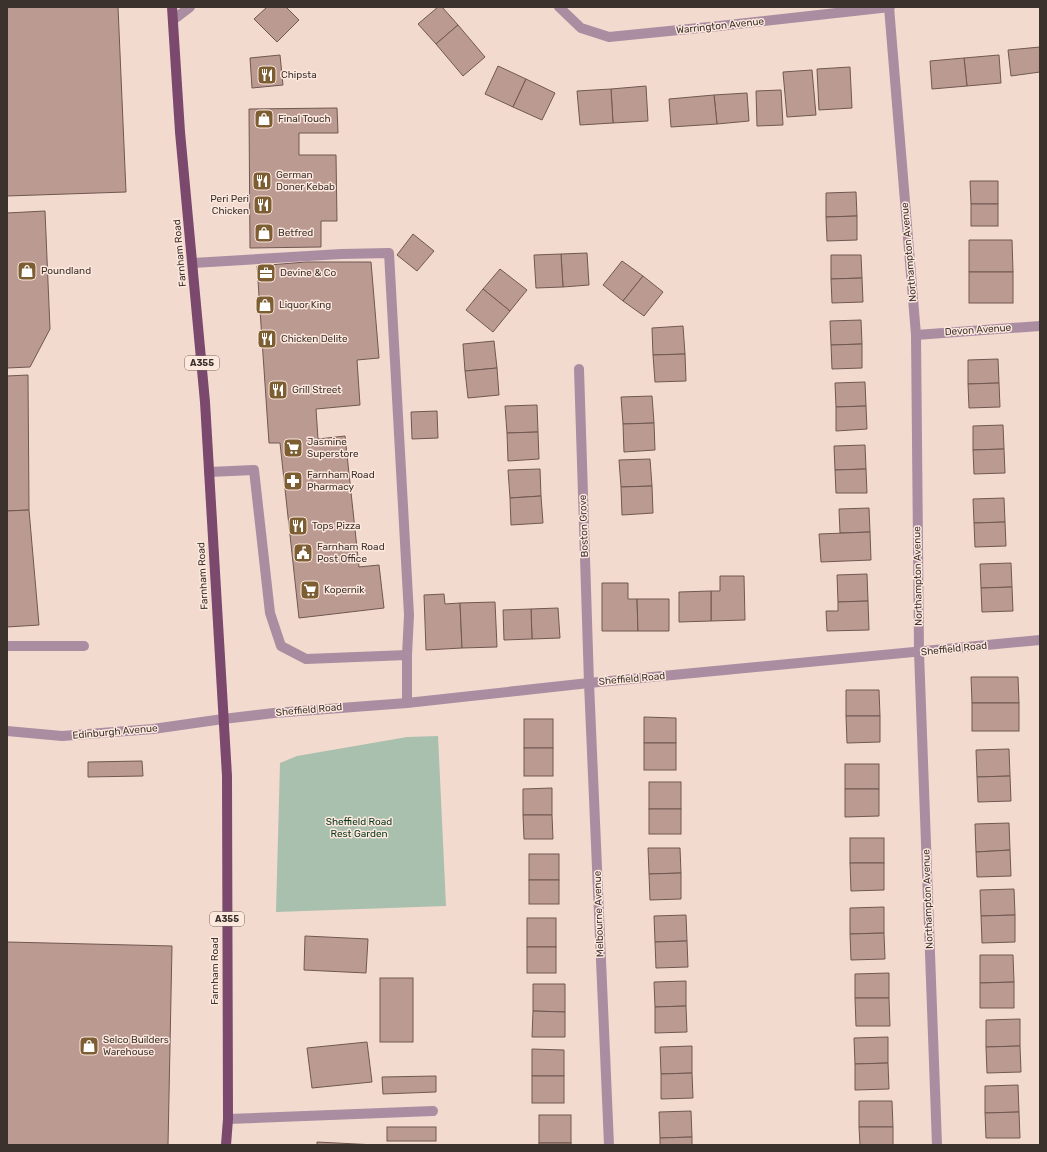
<svg xmlns="http://www.w3.org/2000/svg" width="1047" height="1152" viewBox="0 0 1047 1152" font-family="Rubik,sans-serif">
<rect width="100%" height="100%" fill="#f3dace"/>
<path fill="#a9c0af" d="M 438,736 L 446,906 L 276,912 L 280,763 L 297,756 L 407,737 Z"/>
<g fill="#bb9a92" stroke="#705852">
<path d="M 7,7 L 118,7 L 126,192 L 7,196 Z"/>
<path d="M 267,7 L 286,7 L 299,20 L 277,42 L 254,19 Z"/>
<path d="M 438,7 L 442,7 L 458,25 L 436,44 L 418,24 Z"/>
<path d="M 458,25 L 485,57 L 463,76 L 436,44 Z"/>
<path d="M 1040,47 L 1040,72 L 1011,76 L 1008,50 Z"/>
<path d="M 280,55 L 283,85 L 252,88 L 250,58 Z"/>
<path d="M 999,55 L 1001,83 L 967,86 L 964,58 Z"/>
<path d="M 964,58 L 967,86 L 932,89 L 930,61 Z"/>
<path d="M 498,66 L 526,79 L 513,107 L 485,94 Z"/>
<path d="M 850,67 L 852,108 L 819,110 L 817,69 Z"/>
<path d="M 812,70 L 816,115 L 787,117 L 783,72 Z"/>
<path d="M 526,79 L 555,93 L 542,120 L 513,107 Z"/>
<path d="M 646,86 L 648,121 L 613,123 L 611,89 Z"/>
<path d="M 611,89 L 613,123 L 580,125 L 577,91 Z"/>
<path d="M 781,90 L 783,125 L 757,126 L 756,91 Z"/>
<path d="M 747,93 L 749,121 L 717,124 L 714,95 Z"/>
<path d="M 714,95 L 717,124 L 671,127 L 669,99 Z"/>
<path d="M 337,108 L 338,133 L 299,133 L 299,155 L 336,155 L 337,221 L 321,221 L 321,247 L 250,248 L 249,109 Z"/>
<path d="M 970,181 L 998,181 L 998,204 L 971,204 Z"/>
<path d="M 856,192 L 857,216 L 826,217 L 826,193 Z"/>
<rect x="971" y="204" width="27" height="22"/>
<path d="M 45,211 L 50,329 L 30,367 L 7,368 L 7,213 Z"/>
<path d="M 857,216 L 857,240 L 827,241 L 826,217 Z"/>
<path d="M 413,234 L 434,251 L 417,271 L 397,255 Z"/>
<path d="M 969,240 L 1012,240 L 1013,272 L 969,272 Z"/>
<path d="M 587,253 L 589,285 L 563,287 L 561,254 Z"/>
<path d="M 561,254 L 563,287 L 536,288 L 534,255 Z"/>
<path d="M 831,255 L 861,255 L 862,278 L 831,279 Z"/>
<path d="M 622,261 L 643,276 L 623,301 L 603,285 Z"/>
<path d="M 306,262 L 371,262 L 379,358 L 357,360 L 360,405 L 316,409 L 318,439 L 345,436 L 359,567 L 379,565 L 384,608 L 299,618 L 280,443 L 269,443 L 257,266 Z"/>
<path d="M 500,269 L 527,290 L 510,311 L 483,289 Z"/>
<rect x="969" y="272" width="44" height="31"/>
<path d="M 643,276 L 663,292 L 644,316 L 623,301 Z"/>
<path d="M 862,278 L 863,302 L 832,303 L 831,279 Z"/>
<path d="M 483,289 L 510,311 L 493,332 L 466,310 Z"/>
<path d="M 861,320 L 862,344 L 831,345 L 830,321 Z"/>
<path d="M 683,326 L 685,354 L 653,355 L 652,328 Z"/>
<path d="M 494,341 L 497,368 L 465,371 L 463,344 Z"/>
<path d="M 862,344 L 862,368 L 832,369 L 831,345 Z"/>
<path d="M 685,354 L 686,381 L 655,382 L 653,355 Z"/>
<path d="M 998,359 L 999,383 L 968,384 L 968,360 Z"/>
<path d="M 497,368 L 499,395 L 468,398 L 465,371 Z"/>
<path d="M 28,375 L 29,510 L 7,511 L 7,376 Z"/>
<path d="M 865,382 L 866,406 L 836,407 L 835,383 Z"/>
<path d="M 999,383 L 1000,407 L 969,408 L 968,384 Z"/>
<path d="M 652,396 L 654,423 L 623,424 L 621,397 Z"/>
<path d="M 537,405 L 538,432 L 507,433 L 505,406 Z"/>
<path d="M 866,406 L 867,429 L 836,431 L 836,407 Z"/>
<path d="M 437,411 L 438,438 L 412,439 L 411,412 Z"/>
<path d="M 654,423 L 655,450 L 624,452 L 623,424 Z"/>
<path d="M 1003,425 L 1004,449 L 973,450 L 973,426 Z"/>
<path d="M 538,432 L 539,459 L 508,461 L 507,433 Z"/>
<path d="M 865,445 L 866,469 L 835,470 L 834,446 Z"/>
<path d="M 1004,449 L 1005,473 L 974,474 L 973,450 Z"/>
<path d="M 650,459 L 652,486 L 621,487 L 619,460 Z"/>
<path d="M 540,469 L 541,496 L 510,498 L 508,470 Z"/>
<path d="M 866,469 L 867,493 L 836,493 L 835,470 Z"/>
<path d="M 652,486 L 653,513 L 622,515 L 621,487 Z"/>
<path d="M 541,496 L 543,523 L 511,525 L 510,498 Z"/>
<path d="M 1004,498 L 1005,522 L 974,523 L 973,499 Z"/>
<path d="M 869,508 L 870,532 L 840,533 L 839,509 Z"/>
<path d="M 29,510 L 39,625 L 7,627 L 7,511 Z"/>
<path d="M 1005,522 L 1006,546 L 975,547 L 974,523 Z"/>
<path d="M 870,532 L 871,560 L 821,562 L 819,534 Z"/>
<path d="M 1011,563 L 1012,587 L 981,588 L 980,564 Z"/>
<path d="M 867,574 L 868,601 L 838,602 L 837,575 Z"/>
<path d="M 720,576 L 744,576 L 745,620 L 711,621 L 711,591 L 720,591 Z"/>
<path d="M 602,583 L 628,583 L 628,599 L 637,599 L 638,631 L 602,631 Z"/>
<path d="M 1012,587 L 1013,611 L 982,612 L 981,588 Z"/>
<path d="M 711,591 L 711,621 L 679,622 L 679,592 Z"/>
<path d="M 444,594 L 445,604 L 460,603 L 462,648 L 426,650 L 424,595 Z"/>
<path d="M 637,599 L 669,599 L 669,631 L 638,631 Z"/>
<path d="M 868,601 L 869,630 L 827,631 L 826,611 L 838,611 L 838,602 Z"/>
<path d="M 495,602 L 497,647 L 462,648 L 460,603 Z"/>
<path d="M 558,608 L 560,638 L 532,639 L 531,609 Z"/>
<path d="M 531,609 L 532,639 L 504,640 L 503,610 Z"/>
<path d="M 971,677 L 1018,677 L 1019,703 L 972,703 Z"/>
<path d="M 846,690 L 879,690 L 880,716 L 846,716 Z"/>
<rect x="972" y="703" width="47" height="28"/>
<path d="M 846,716 L 880,716 L 880,742 L 847,743 Z"/>
<path d="M 644,717 L 676,718 L 676,743 L 644,743 Z"/>
<rect x="524" y="719" width="29" height="29"/>
<rect x="644" y="743" width="32" height="27"/>
<rect x="524" y="748" width="29" height="28"/>
<path d="M 1009,749 L 1010,776 L 977,777 L 976,750 Z"/>
<path d="M 142,761 L 143,776 L 88,777 L 88,762 Z"/>
<rect x="845" y="764" width="34" height="25"/>
<path d="M 1010,776 L 1011,801 L 978,802 L 977,777 Z"/>
<rect x="649" y="782" width="32" height="27"/>
<path d="M 552,788 L 552,815 L 523,815 L 523,789 Z"/>
<path d="M 845,789 L 879,789 L 879,816 L 845,817 Z"/>
<rect x="649" y="809" width="32" height="25"/>
<path d="M 523,815 L 552,815 L 553,839 L 524,839 Z"/>
<path d="M 1009,823 L 1010,850 L 976,852 L 975,824 Z"/>
<rect x="850" y="838" width="34" height="25"/>
<path d="M 648,848 L 680,848 L 681,873 L 649,874 Z"/>
<path d="M 1010,850 L 1011,876 L 977,877 L 976,852 Z"/>
<rect x="529" y="854" width="30" height="26"/>
<path d="M 850,863 L 884,863 L 884,890 L 851,891 Z"/>
<path d="M 681,873 L 681,899 L 650,900 L 649,874 Z"/>
<rect x="529" y="880" width="30" height="24"/>
<path d="M 1014,889 L 1015,915 L 981,916 L 980,890 Z"/>
<path d="M 884,907 L 884,933 L 850,934 L 850,908 Z"/>
<path d="M 686,915 L 687,941 L 655,942 L 654,916 Z"/>
<path d="M 1015,915 L 1015,942 L 982,943 L 981,916 Z"/>
<rect x="527" y="918" width="29" height="29"/>
<path d="M 884,933 L 885,959 L 851,960 L 850,934 Z"/>
<path d="M 305,936 L 368,939 L 366,973 L 304,970 Z"/>
<path d="M 687,941 L 688,967 L 656,968 L 655,942 Z"/>
<path d="M 7,942 L 172,946 L 168,1145 L 7,1145 Z"/>
<rect x="527" y="947" width="29" height="26"/>
<path d="M 980,955 L 1013,955 L 1014,982 L 980,983 Z"/>
<path d="M 889,973 L 889,998 L 855,998 L 855,974 Z"/>
<rect x="380" y="978" width="33" height="64"/>
<path d="M 686,981 L 686,1006 L 655,1007 L 654,982 Z"/>
<path d="M 1014,982 L 1014,1008 L 980,1008 L 980,983 Z"/>
<path d="M 533,984 L 565,984 L 565,1012 L 533,1011 Z"/>
<path d="M 855,998 L 889,998 L 890,1026 L 856,1026 Z"/>
<path d="M 686,1006 L 687,1032 L 655,1033 L 655,1007 Z"/>
<path d="M 533,1011 L 565,1012 L 565,1037 L 532,1037 Z"/>
<path d="M 1020,1019 L 1020,1046 L 986,1047 L 986,1020 Z"/>
<path d="M 888,1037 L 888,1063 L 855,1064 L 854,1038 Z"/>
<path d="M 367,1042 L 372,1082 L 312,1088 L 307,1048 Z"/>
<path d="M 692,1046 L 692,1073 L 661,1074 L 660,1047 Z"/>
<path d="M 1020,1046 L 1021,1072 L 987,1073 L 986,1047 Z"/>
<path d="M 532,1049 L 564,1050 L 564,1076 L 532,1076 Z"/>
<path d="M 888,1063 L 889,1089 L 855,1090 L 855,1064 Z"/>
<path d="M 692,1073 L 693,1098 L 661,1099 L 661,1074 Z"/>
<path d="M 436,1076 L 436,1092 L 383,1094 L 382,1077 Z"/>
<rect x="532" y="1076" width="32" height="27"/>
<path d="M 1018,1085 L 1019,1112 L 985,1113 L 985,1086 Z"/>
<path d="M 859,1101 L 892,1101 L 893,1127 L 859,1127 Z"/>
<path d="M 691,1111 L 692,1137 L 660,1138 L 659,1112 Z"/>
<path d="M 1019,1112 L 1020,1138 L 986,1138 L 985,1113 Z"/>
<rect x="539" y="1115" width="32" height="28"/>
<rect x="387" y="1127" width="49" height="14"/>
<path d="M 859,1127 L 893,1127 L 893,1145 L 860,1145 Z"/>
<path d="M 692,1137 L 692,1145 L 660,1145 L 660,1138 Z"/>
<path d="M 317,1142 L 376,1145 L 317,1145 Z"/>
<rect x="539" y="1143" width="32" height="2"/>
</g>
<g fill="none" stroke-linecap="round" stroke-linejoin="round">
<g stroke="#ab8da2" stroke-width="10">
<path d="M 193,263 L 341,254 L 389,253 L 409,615 L 407,655 L 407,703"/>
<path d="M 209,472 L 254,470 L 270,613 L 281,646 L 306,659 L 407,655"/>
<path d="M 7,646 L 84,646"/>
<path d="M 228,1119 L 433,1111"/>
</g>
<g stroke="#ab8da2" stroke-width="10">
<path d="M 559,7 L 581,28 L 609,37 L 719,26 L 890,7"/>
<path d="M 889,7 L 916,335 L 919,652 L 937,1145"/>
<path d="M 173,20 L 190,7"/>
<path d="M 916,335 L 1040,326"/>
<path d="M 579,369 L 589,683 L 609,1145"/>
<path d="M 223,719 L 274,713 L 407,703 L 589,683 L 1040,640"/>
</g>
<path stroke="#ab8da2" stroke-width="10" d="M 7,731 L 62,736 L 153,729 L 223,719"/>
<path stroke="#7b486e" stroke-width="10" d="M 172,7 L 180,132 L 205,402 L 227,776 L 228,1119 L 226,1145"/>
</g>
<defs>
<symbol id="restaurant-square" viewBox="-11 -11 22 22"><rect x="-9" y="-9" width="18" height="18" rx="4" fill="#7c5e32" stroke="#fde8de"/><path d="M-5-6h1v4h1v-4h1v4h1v-4h1v5L-1.5 .5V6h-2V.5L-5-1ZM5-6V6H3V1.5H1.5Q1.5-4 5-6Z" fill="#fff"/></symbol>
<symbol id="shop-square" viewBox="-11 -11 22 22"><rect x="-9" y="-9" width="18" height="18" rx="4" fill="#7c5e32" stroke="#fde8de"/><path d="M-5-2.5h2.3a2.7 3.5 0 0 1 5.4 0H5L5.5 6h-11ZM-1.5-2.5h3a1.5 2.3 0 0 0-3 0Z" fill="#fff"/></symbol>
<symbol id="office-square" viewBox="-11 -11 22 22"><rect x="-9" y="-9" width="18" height="18" rx="4" fill="#7c5e32" stroke="#fde8de"/><path d="M-6-3h4V-5.5h4V-3h4V5H-6ZM-1-4.5V-3h2v-1.5ZM-6 0V1H6V0Z" fill="#fff"/></symbol>
<symbol id="supermarket-square" viewBox="-11 -11 22 22"><rect x="-9" y="-9" width="18" height="18" rx="4" fill="#7c5e32" stroke="#fde8de"/><path d="M-6-5.5h2.5l.6 2H6L4.5 2H-2.5L-4.4-4H-6ZM-1.5 3.2a1.3 1.3 0 1 0 .1 0ZM3 3.2a1.3 1.3 0 1 0 .1 0Z" fill="#fff"/></symbol>
<symbol id="pharmacy-square" viewBox="-11 -11 22 22"><rect x="-9" y="-9" width="18" height="18" rx="4" fill="#7c5e32" stroke="#fde8de"/><path d="M-2-6h4v4h4v4h-4v4h-4v-4h-4v-4h4Z" fill="#fff"/></symbol>
<symbol id="civic-square" viewBox="-11 -11 22 22"><rect x="-9" y="-9" width="18" height="18" rx="4" fill="#7c5e32" stroke="#fde8de"/><path d="M-.6-6.5H3V-4.5H.6V-3L4-1V1h2V6H-6V1h2V-1L-.6-3ZM-1.2 2.5V6h2.4V2.5Z" fill="#fff"/></symbol>
</defs>
<g fill-rule="evenodd">
<use href="#restaurant-square" x="256" y="64" width="22" height="22"/>
<use href="#shop-square" x="253" y="108" width="22" height="22"/>
<use href="#restaurant-square" x="251" y="170" width="22" height="22"/>
<use href="#restaurant-square" x="252" y="194" width="22" height="22"/>
<use href="#shop-square" x="253" y="222" width="22" height="22"/>
<use href="#shop-square" x="16" y="260" width="22" height="22"/>
<use href="#office-square" x="255" y="262" width="22" height="22"/>
<use href="#shop-square" x="254" y="294" width="22" height="22"/>
<use href="#restaurant-square" x="256" y="328" width="22" height="22"/>
<use href="#restaurant-square" x="267" y="379" width="22" height="22"/>
<use href="#supermarket-square" x="282" y="437" width="22" height="22"/>
<use href="#pharmacy-square" x="282" y="470" width="22" height="22"/>
<use href="#restaurant-square" x="287" y="515" width="22" height="22"/>
<use href="#civic-square" x="292" y="542" width="22" height="22"/>
<use href="#supermarket-square" x="299" y="579" width="22" height="22"/>
<use href="#shop-square" x="78" y="1035" width="22" height="22"/>
</g>
<g text-anchor="middle" dominant-baseline="central" stroke-width="3" stroke-linejoin="round" paint-order="stroke">
<g fill="#fde8de" stroke="#766962" stroke-width="1">
<rect x="185" y="356" width="34" height="14" rx="3"/>
<rect x="210" y="912" width="34" height="14" rx="3"/>
</g>
<g font-size="9" font-weight="bold" fill="#3c322d">
<text x="202" y="363">A355</text>
<text x="227" y="919">A355</text>
</g>
<g font-size="10" fill="#3c322d" stroke="#fde8de">
<text transform="translate(720 26) rotate(-6)">Warrington Avenue</text>
<text transform="translate(909 252) rotate(-95)">Northampton Avenue</text>
<text transform="translate(180 253) rotate(-95)">Farnham Road</text>
<text transform="translate(978 330) rotate(-4)">Devon Avenue</text>
<text transform="translate(584 526) rotate(-92)">Boston Grove</text>
<text transform="translate(203 576) rotate(-93)">Farnham Road</text>
<text transform="translate(918 576) rotate(-91)">Northampton Avenue</text>
<text transform="translate(954 649) rotate(-6)">Sheffield Road</text>
<text transform="translate(632 679) rotate(-5)">Sheffield Road</text>
<text transform="translate(309 710) rotate(-5)">Sheffield Road</text>
<text transform="translate(115 732) rotate(-5)">Edinburgh Avenue</text>
<text transform="translate(928 899) rotate(-92)">Northampton Avenue</text>
<text transform="translate(599 914) rotate(-92)">Melbourne Avenue</text>
<text transform="translate(215 971) rotate(-90)">Farnham Road</text>
</g>
<g font-size="10" fill="#3c322d" stroke="#fde8de" text-anchor="start">
<text x="281" y="75">Chipsta</text>
<text x="278" y="119">Final Touch</text>
<text x="276" y="175">German<tspan x="276" dy="12">Doner Kebab</tspan></text>
<text x="249" y="199" text-anchor="end">Peri Peri<tspan x="249" dy="12">Chicken</tspan></text>
<text x="278" y="233">Betfred</text>
<text x="41" y="271">Poundland</text>
<text x="280" y="273">Devine &amp; Co</text>
<text x="279" y="305">Liquor King</text>
<text x="281" y="339">Chicken Delite</text>
<text x="292" y="390">Grill Street</text>
<text x="307" y="442">Jasmine<tspan x="307" dy="12">Superstore</tspan></text>
<text x="307" y="475">Farnham Road<tspan x="307" dy="12">Pharmacy</tspan></text>
<text x="312" y="526">Tops Pizza</text>
<text x="317" y="547">Farnham Road<tspan x="317" dy="12">Post Office</tspan></text>
<text x="324" y="590">Kopernik</text>
<text x="103" y="1040">Selco Builders<tspan x="103" dy="12">Warehouse</tspan></text>
</g>
<g font-size="10" fill="#06381c" stroke="#fde8de">
<text x="359" y="822">Sheffield Road<tspan x="359" dy="12">Rest Garden</tspan></text>
</g>
</g>
<rect width="1047" height="1152" fill="none" stroke="#3c322d" stroke-width="16"/>
</svg>
